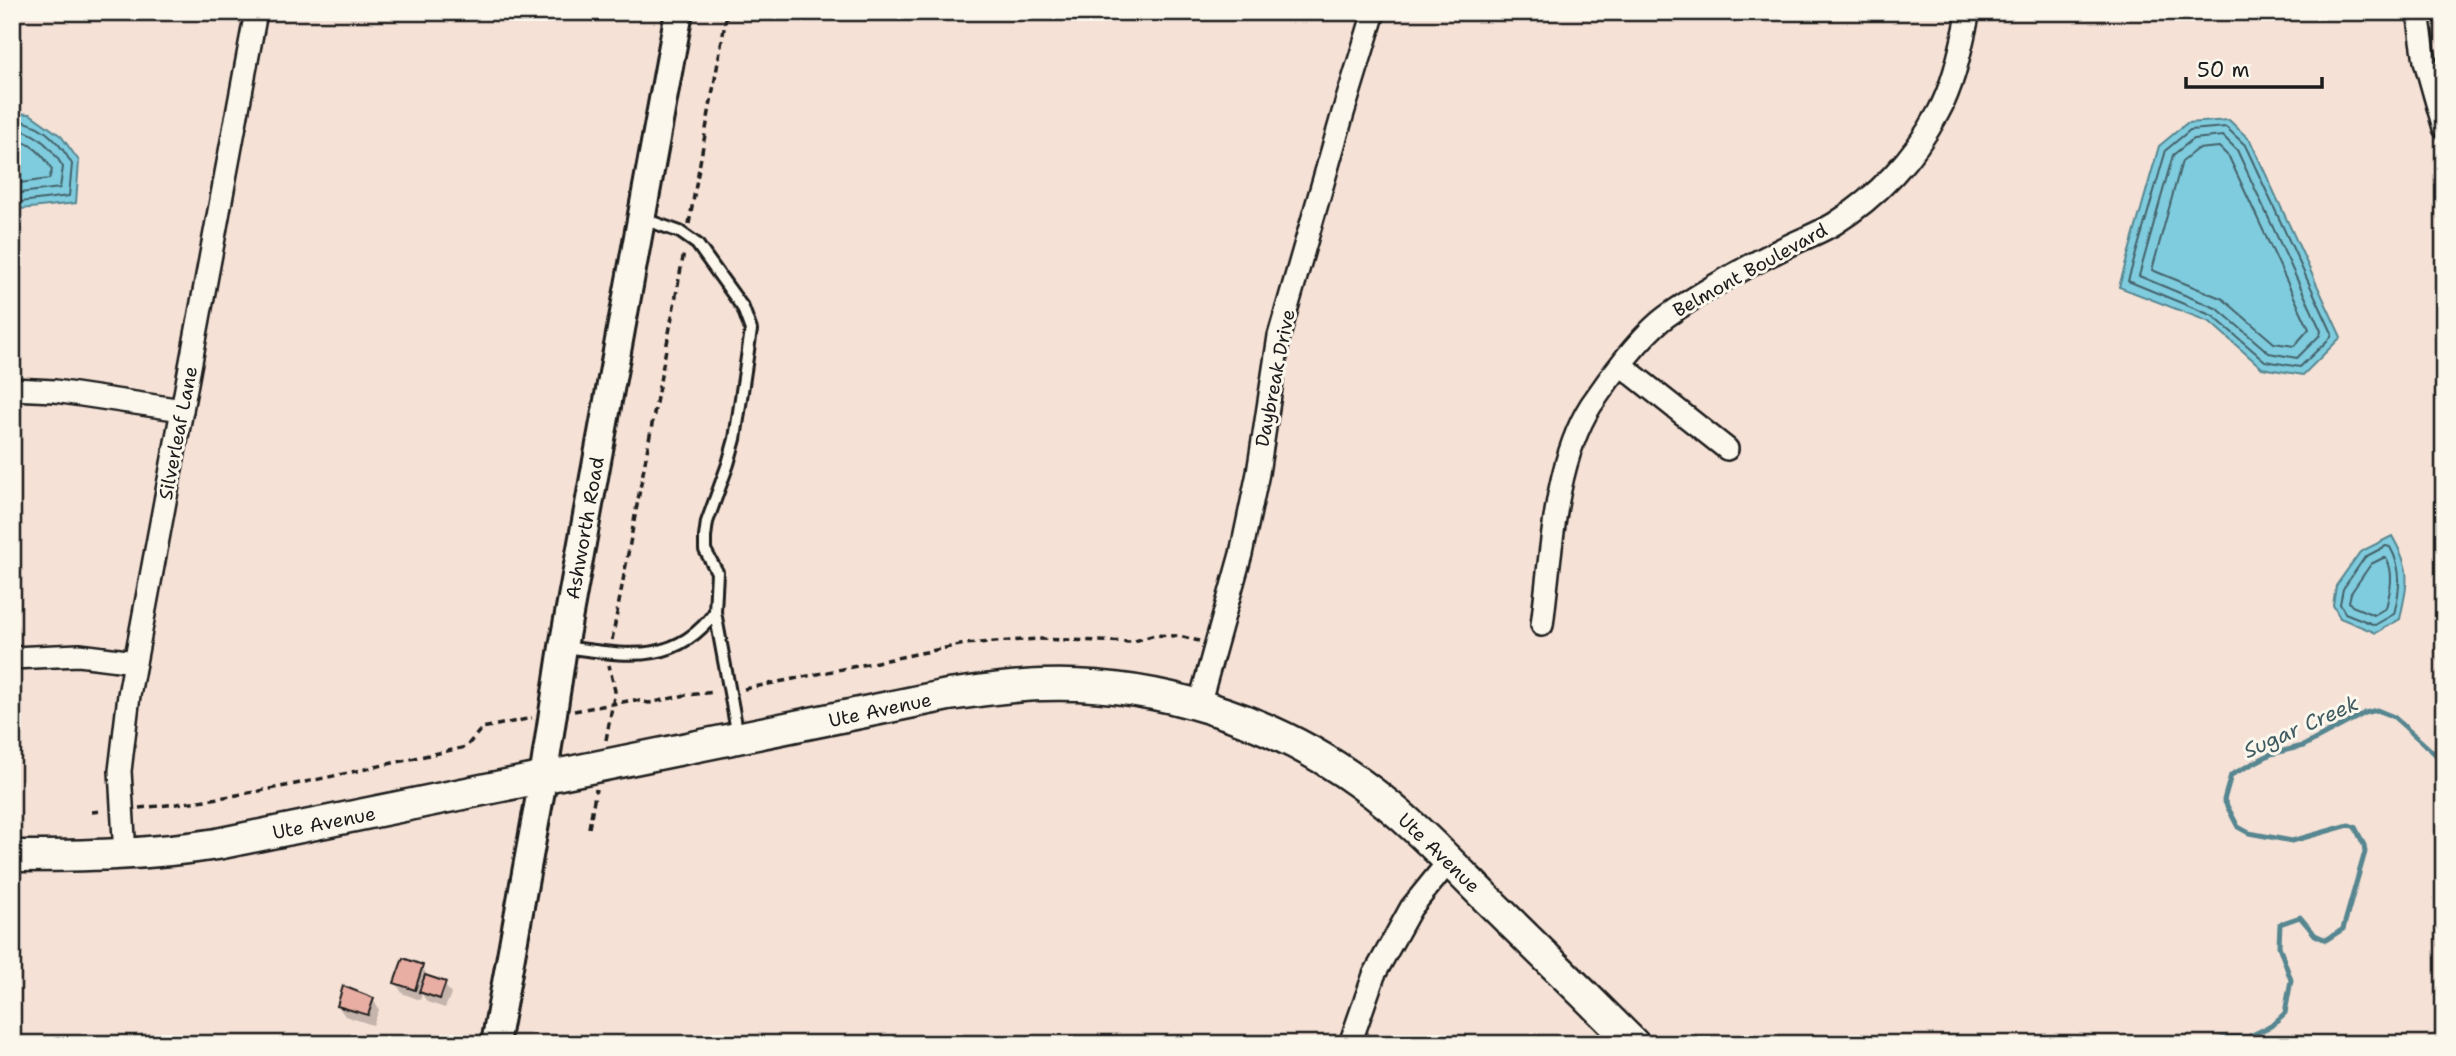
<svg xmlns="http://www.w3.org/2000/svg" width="2456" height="1056" viewBox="0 0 2456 1056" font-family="'Shantell Sans',sans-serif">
<rect width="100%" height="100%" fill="#f5e1d6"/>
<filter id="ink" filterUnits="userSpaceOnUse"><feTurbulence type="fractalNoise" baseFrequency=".0143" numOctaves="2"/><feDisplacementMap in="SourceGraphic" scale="14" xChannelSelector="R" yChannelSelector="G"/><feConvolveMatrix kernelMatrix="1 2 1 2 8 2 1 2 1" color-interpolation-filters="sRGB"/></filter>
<g filter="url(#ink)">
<g fill="#7fccde" stroke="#578690" stroke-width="2">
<path d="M 12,113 L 30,114 L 61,136 L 79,161 L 76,203 L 12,210 Z"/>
<path d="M 2229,120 L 2250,140 L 2341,337 L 2303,375 L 2262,368 L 2210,322 L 2119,287 L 2159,146 L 2187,123 Z"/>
<path d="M 2392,536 C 2412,571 2408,580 2400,619 L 2376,633 L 2340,618 L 2333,605 L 2336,586 L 2360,552 Z"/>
</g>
<g fill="#0003">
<path d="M 422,967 L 429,978 L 444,984 L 451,994 L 445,1008 L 427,1002 L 422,994 L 420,1000 L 402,993 L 396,983 Z"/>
<path d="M 373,999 L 379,1010 L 373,1025 L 345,1016 L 338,1006 Z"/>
</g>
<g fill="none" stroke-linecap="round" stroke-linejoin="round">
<g stroke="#44626a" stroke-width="2">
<path d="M 12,120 C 40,121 59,141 72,164 L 69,196 L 12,203"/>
<path d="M 2226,127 L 2245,145 L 2332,333 L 2331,337 L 2300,367 L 2265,361 L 2213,316 L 2128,281 L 2166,150 L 2190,130 Z"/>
<path d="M 12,129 C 35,130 52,148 63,167 L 60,188 L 12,194"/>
<path d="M 2223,136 L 2237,150 L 2321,331 L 2320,335 L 2297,358 L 2269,353 L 2218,309 L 2139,276 L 2173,155 L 2193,139 Z"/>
<path d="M 12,140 C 30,140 44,155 52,170 L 49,179 L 12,184"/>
<path d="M 2219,147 L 2229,157 L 2309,329 L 2294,346 L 2274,343 L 2223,299 L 2152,270 L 2182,161 L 2197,149 Z"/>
<path d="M 2386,546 L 2390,547 C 2403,570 2400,590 2394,614 L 2375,625 L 2345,613 L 2340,604 L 2343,589 L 2365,557 Z"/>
<path d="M 2383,558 L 2386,558 C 2395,573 2390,592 2386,608 L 2374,615 L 2352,606 L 2349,602 L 2351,593 L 2371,564 Z"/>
</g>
<path stroke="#578690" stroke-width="5" d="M 2206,1044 L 2224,1038 L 2248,1037 L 2271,1026 L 2285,1013 L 2291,980 L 2279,946 L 2280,924 L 2300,917 L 2315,935 L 2326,940 L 2343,929 L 2365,852 L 2364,845 L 2355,827 L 2349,825 L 2292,841 L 2249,833 L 2238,827 L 2224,800 L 2231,775 L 2271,754 L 2303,746 L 2365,713 L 2377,710 L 2394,717 L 2444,762"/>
</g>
<g fill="#e8aea3" stroke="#1c1c1c" stroke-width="2">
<path d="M 403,958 L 423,965 L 415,990 L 394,983 Z"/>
<path d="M 425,975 L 446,982 L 440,999 L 419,992 Z"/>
<path d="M 343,986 L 374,998 L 368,1015 L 337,1006 Z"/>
</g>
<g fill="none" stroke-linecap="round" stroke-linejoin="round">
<defs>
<g id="service">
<path d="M 641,218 L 680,232 L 697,244 L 743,308 L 751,330 L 735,439 L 728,464 L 707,522 L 705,537 L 705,550 L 717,572 L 715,612 L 738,736"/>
<path d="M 563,647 C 622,654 675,668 715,612"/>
</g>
<g id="minor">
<path d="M 2418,12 L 2425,61 L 2444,128"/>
<path d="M 1621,365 L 1727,449"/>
<path d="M 12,389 L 55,391 L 182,410"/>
<path d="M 1542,625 C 1551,557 1554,463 1591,405 C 1609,378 1642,334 1667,316 C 1704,290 1746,267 1786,247 C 1802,239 1819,233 1834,224 C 1877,197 1914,158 1938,113 C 1955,82 1961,46 1969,12"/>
<path d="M 12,658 L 79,655 L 135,662"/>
<path d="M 1199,705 L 1241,554 L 1258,473 L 1279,336 L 1343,113 L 1374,12"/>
<path d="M 125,855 L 120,771 L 129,695 L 256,12"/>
<path d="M 1350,1044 L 1374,975 L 1411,908 L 1449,861"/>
</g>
<path id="tertiary" d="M 495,1044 L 543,779 L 563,647 L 679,12"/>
<path id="secondary" d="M 12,856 C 81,856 149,855 217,844 L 948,695 C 979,691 1010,686 1042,685 C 1154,681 1271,718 1361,784 C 1406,816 1444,856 1483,895 C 1533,944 1584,994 1634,1044"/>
</defs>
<use href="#service" stroke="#1c1c1c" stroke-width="16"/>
<use href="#minor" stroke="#1c1c1c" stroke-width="26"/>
<use href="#tertiary" stroke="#1c1c1c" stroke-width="32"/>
<use href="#secondary" stroke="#1c1c1c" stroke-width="35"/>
<g stroke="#1c1c1c" stroke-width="3.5" stroke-dasharray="7 5" stroke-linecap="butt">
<path d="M 689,224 L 727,12"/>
<path d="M 612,640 L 684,252"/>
<path d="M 744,689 L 965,644 L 1038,639 L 1131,642 L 1155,635 L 1179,636 L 1199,641"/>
<path d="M 574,711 L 634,700 L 649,703 L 686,695 L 715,692"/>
<path d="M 606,740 L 615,691 L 609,665"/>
<path d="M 139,808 C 250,798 357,770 466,747 L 482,728 L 532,718"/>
<path d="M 92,812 L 103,811"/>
<path d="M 589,828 L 596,789"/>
</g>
<use href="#service" stroke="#fbf7ec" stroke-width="10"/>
<use href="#minor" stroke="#fbf7ec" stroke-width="21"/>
<use href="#tertiary" stroke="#fbf7ec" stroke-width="26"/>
<use href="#secondary" stroke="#fbf7ec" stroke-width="30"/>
</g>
</g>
<g text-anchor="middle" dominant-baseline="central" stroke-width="6" stroke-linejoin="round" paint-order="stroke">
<g font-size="19" fill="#1c1c1c" stroke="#fbf7ec">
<text transform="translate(1750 270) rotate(-29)">Belmont Boulevard</text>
<text transform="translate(1275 378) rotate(-79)">Daybreak Drive</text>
<text transform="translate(178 433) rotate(-79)">Silverleaf Lane</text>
<text transform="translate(585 528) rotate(-80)">Ashworth Road</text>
<text transform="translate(880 710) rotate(-12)">Ute Avenue</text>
<text transform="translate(324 823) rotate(-11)">Ute Avenue</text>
<text transform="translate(1439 853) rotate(44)">Ute Avenue</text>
</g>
<g font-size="21" font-style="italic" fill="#3f5a60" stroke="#fbf7ec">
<text transform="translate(2301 727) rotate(-24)">Sugar Creek</text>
</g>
</g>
<rect width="2456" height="1056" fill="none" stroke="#fbf7ec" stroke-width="42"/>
<rect x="21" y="21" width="2414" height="1014" fill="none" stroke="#1c1c1c" stroke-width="2.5" filter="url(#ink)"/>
<path d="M2186 77v10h136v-10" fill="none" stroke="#1c1c1c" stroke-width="3.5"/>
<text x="2197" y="77" font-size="21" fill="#1c1c1c" stroke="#fbf7ec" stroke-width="5" paint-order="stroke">50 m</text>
</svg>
